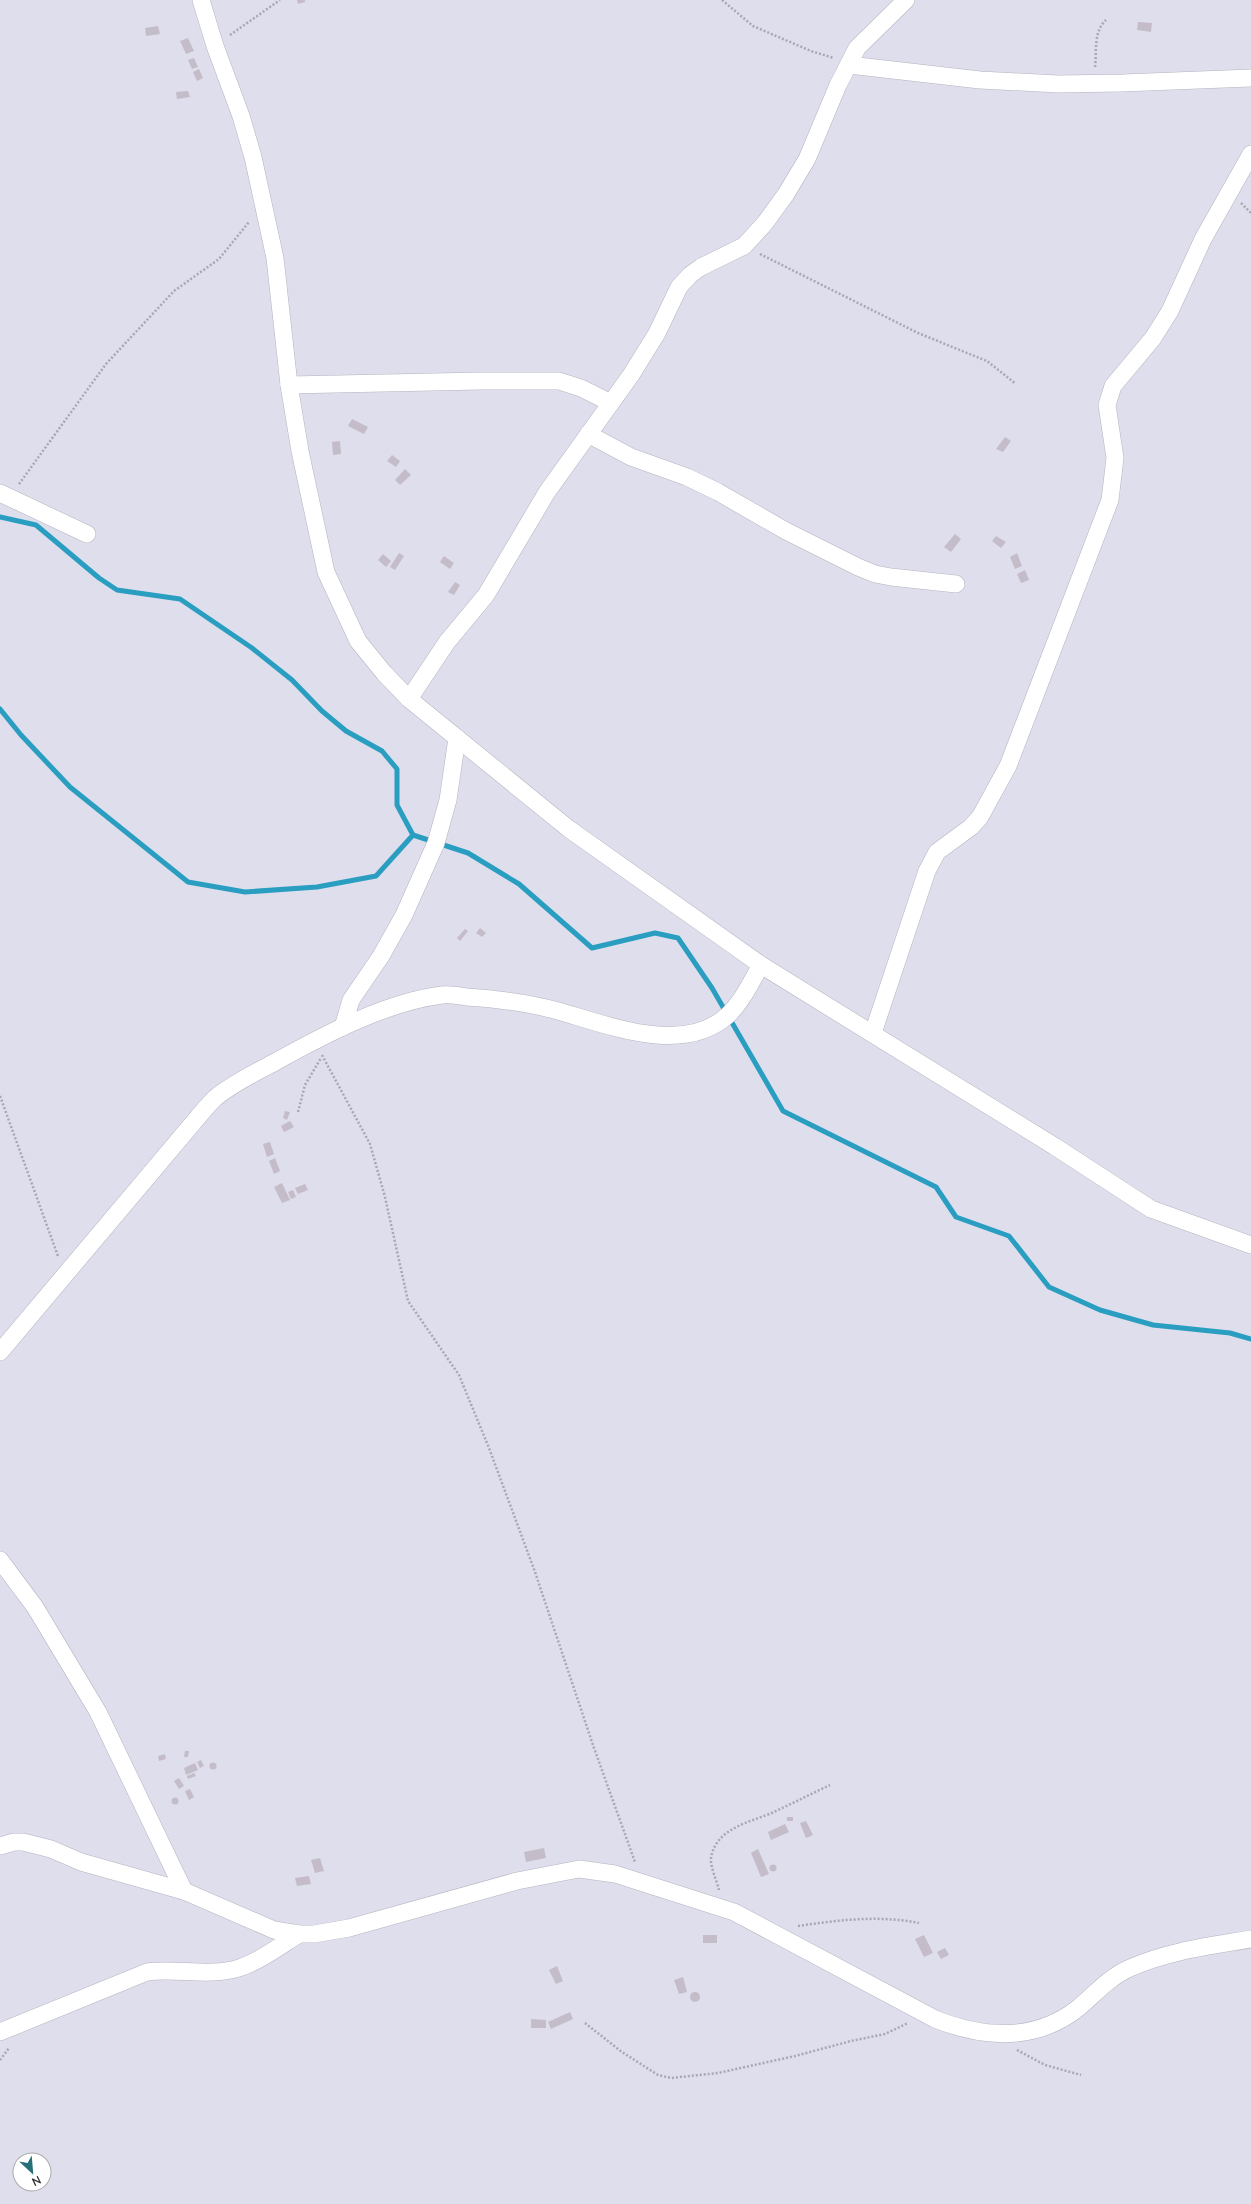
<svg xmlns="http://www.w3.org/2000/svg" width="1251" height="2204" viewBox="0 0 1251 2204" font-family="Lato,sans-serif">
<rect width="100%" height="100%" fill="#dfdeec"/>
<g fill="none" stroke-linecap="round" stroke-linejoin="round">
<g stroke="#299ec0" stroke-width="5">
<path d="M 0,517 L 36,525 L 99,578 L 117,590 L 180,599 L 252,648 L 292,680 L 322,711 L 346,731 L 382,751 L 397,769 L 397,805 L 413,835"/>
<path d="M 0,709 L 21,735 L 70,787 L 188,882 L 245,892 L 317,887 L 376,876 L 413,835 L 468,853 L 519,884 L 592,948 L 655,933 L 678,938 L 712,988 L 783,1111 L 936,1187 L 956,1217 L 1009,1236 L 1049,1287 L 1100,1310 L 1153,1325 L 1230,1333 L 1251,1339"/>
</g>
</g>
<g fill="#c5bcc9">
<path d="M 297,0 L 305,0 L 305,2 L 298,4 Z"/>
<path d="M 1138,22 L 1152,23 L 1151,32 L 1137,30 Z"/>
<path d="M 158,26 L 160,34 L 146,36 L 145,28 Z"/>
<path d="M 188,38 L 194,51 L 186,54 L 180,41 Z"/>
<path d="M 194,58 L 198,67 L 192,69 L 188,60 Z"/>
<path d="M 199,69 L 203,78 L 197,81 L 193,72 Z"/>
<path d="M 188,91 L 190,97 L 177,99 L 176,92 Z"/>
<path d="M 352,419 L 368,427 L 364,434 L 348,426 Z"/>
<path d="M 1005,437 L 1011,441 L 1003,452 L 996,449 Z"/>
<path d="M 340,441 L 341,454 L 333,455 L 332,442 Z"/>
<path d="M 392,455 L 400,461 L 396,467 L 387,461 Z"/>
<path d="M 405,469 L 411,475 L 400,485 L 395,480 Z"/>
<path d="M 955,534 L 961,539 L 951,552 L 944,547 Z"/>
<path d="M 996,536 L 1006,542 L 1001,548 L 992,541 Z"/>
<path d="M 399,553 L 404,556 L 395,570 L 390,567 Z"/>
<path d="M 1017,553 L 1022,566 L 1015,569 L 1010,557 Z"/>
<path d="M 383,554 L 391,561 L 386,567 L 378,560 Z"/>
<path d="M 444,556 L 454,563 L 450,569 L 440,562 Z"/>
<path d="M 1025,570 L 1029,580 L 1021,583 L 1017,574 Z"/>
<path d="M 455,582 L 460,585 L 454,595 L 448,592 Z"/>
<path d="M 480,928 L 486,933 L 482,937 L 476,933 Z"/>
<path d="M 465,929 L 468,931 L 460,941 L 457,938 Z"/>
<path d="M 285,1111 L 290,1112 L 287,1120 L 283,1118 Z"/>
<path d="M 290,1121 L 294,1127 L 284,1132 L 281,1126 Z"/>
<path d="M 270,1142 L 274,1154 L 267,1157 L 263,1144 Z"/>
<path d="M 275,1158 L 280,1171 L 274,1174 L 269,1161 Z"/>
<path d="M 282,1183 L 290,1200 L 282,1203 L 274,1187 Z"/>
<path d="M 305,1184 L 308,1190 L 298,1194 L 295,1188 Z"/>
<path d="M 293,1190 L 296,1197 L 291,1199 L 288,1192 Z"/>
<path d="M 185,1751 L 189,1751 L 188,1757 L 184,1757 Z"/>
<path d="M 165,1754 L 166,1759 L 159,1761 L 158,1756 Z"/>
<path d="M 201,1760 L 204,1766 L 200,1768 L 197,1762 Z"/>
<circle cx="213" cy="1766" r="3.5"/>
<path d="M 195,1763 L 198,1770 L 186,1775 L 184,1768 Z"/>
<path d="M 194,1773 L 196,1776 L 188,1779 L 187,1776 Z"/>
<path d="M 179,1778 L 184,1786 L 179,1789 L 174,1781 Z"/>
<path d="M 190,1789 L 194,1797 L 189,1800 L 185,1791 Z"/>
<circle cx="175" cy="1801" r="3.5"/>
<rect x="787" y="1817" width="6" height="4"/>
<path d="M 806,1821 L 813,1835 L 806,1838 L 800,1823 Z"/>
<path d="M 785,1824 L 789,1832 L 771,1840 L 768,1832 Z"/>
<path d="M 544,1848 L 546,1858 L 526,1862 L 524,1852 Z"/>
<path d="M 758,1849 L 769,1874 L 761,1877 L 751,1853 Z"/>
<path d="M 320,1858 L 324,1871 L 315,1873 L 311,1860 Z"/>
<circle cx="773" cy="1868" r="3.5"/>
<path d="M 309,1876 L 311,1884 L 297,1886 L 295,1878 Z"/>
<rect x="703" y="1935" width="14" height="8"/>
<path d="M 924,1935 L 933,1953 L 924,1957 L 915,1939 Z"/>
<path d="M 945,1948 L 949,1955 L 941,1959 L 937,1952 Z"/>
<path d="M 557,1966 L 563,1981 L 556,1984 L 549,1970 Z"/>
<path d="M 683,1977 L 687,1992 L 679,1994 L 674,1980 Z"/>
<circle cx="695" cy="1997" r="5"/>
<path d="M 570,2012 L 573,2019 L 551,2029 L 548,2022 Z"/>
<path d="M 531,2019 L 546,2020 L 546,2028 L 531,2028 Z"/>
</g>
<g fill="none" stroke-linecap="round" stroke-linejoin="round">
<defs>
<g id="street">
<path d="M 201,0 L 215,46 L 241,116 L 253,157 L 275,258 L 289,385 L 300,451 L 326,572 L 358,641 L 384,673 L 409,699 L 569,829 L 761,965 L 1054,1146 L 1151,1209 L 1251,1245"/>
<path d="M 849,65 L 980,80 L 1058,84 L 1122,83 L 1251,78"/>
<path d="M 289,385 L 481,381 L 559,381 L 581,388 L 611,403"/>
<path d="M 588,434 L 631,457 L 687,477 L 718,492 L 786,531 L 858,567 L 875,574 L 891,577 L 956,584"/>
<path d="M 0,493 L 87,534"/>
<path d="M 409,699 L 447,642 L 486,595 L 547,492 L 631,375 L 657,333 L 679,287 L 690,275 L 701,267 L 744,246 L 765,223 L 786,194 L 807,159 L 838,85 L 857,48 L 906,0"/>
<path d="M 343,1027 L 351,1000 L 381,956 L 404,915 L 436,843 L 448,800 L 457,738"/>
<path d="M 873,1033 L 927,871 L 937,852 L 971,827 L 980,817 L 1008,766 L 1110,500 L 1115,458 L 1107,405 L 1113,386 L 1153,338 L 1170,311 L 1203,239 L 1251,154"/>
<path d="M 0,1352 L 198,1117 C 203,1111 209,1104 215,1098 C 233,1083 255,1073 275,1062 C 324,1035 386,1002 442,995 C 450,994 459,996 467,997 C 498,999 529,1003 558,1011 C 608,1025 684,1056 728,1015 C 742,1002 751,982 761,965"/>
<path d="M 0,1560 L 35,1607 L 98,1712 L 184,1891"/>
<path d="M 0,1846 L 14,1842 L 23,1842 L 51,1849 L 81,1862 L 184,1891 L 274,1930 L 299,1934 L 314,1934 L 349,1928 L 517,1881 L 579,1869 L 615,1874 L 734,1912 L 935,2019 C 983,2038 1034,2042 1077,2009 C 1094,1995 1109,1977 1130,1968 C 1168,1951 1210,1946 1251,1939"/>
<path d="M 0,2032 L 147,1972 C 177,1968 210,1977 239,1968 C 260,1961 280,1946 299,1934"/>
</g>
</defs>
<use href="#street" stroke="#b4b3c0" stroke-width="18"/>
<g stroke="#a8a7b3" stroke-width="2.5" stroke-dasharray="2 2" stroke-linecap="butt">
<path d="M 722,0 L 753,26 L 811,51 L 834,58"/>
<path d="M 230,35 L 280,0"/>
<path d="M 1095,67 C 1097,51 1093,32 1106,20"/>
<path d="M 1241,203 L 1251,213"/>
<path d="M 760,254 L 918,333 L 987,361 L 1016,384"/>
<path d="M 19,484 L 106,364 L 174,291 L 219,259 L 249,222"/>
<path d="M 322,1055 L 370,1144 L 385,1197 L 408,1301 L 459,1375 L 489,1448 L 535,1572 L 594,1748 L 635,1862"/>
<path d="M 0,1096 L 58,1256"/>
<path d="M 298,1112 L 305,1085 L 321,1058"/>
<path d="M 719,1890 C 717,1881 710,1867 711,1858 C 716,1827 752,1822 774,1812 C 793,1803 811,1794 830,1785"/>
<path d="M 798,1926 C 838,1920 879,1915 919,1923"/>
<path d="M 585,2023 L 622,2052 L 658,2075 L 671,2078 L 718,2073 L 795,2056 L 851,2041 L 885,2034 L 908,2023"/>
<path d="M 1017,2050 L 1045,2065 L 1081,2075"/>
<path d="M 0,2060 L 9,2048"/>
</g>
<use href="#street" stroke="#fff" stroke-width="17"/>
</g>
<g transform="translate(32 2172) rotate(154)"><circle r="19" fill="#ffffff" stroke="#ababad"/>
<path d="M0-3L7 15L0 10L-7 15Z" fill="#267077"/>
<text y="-6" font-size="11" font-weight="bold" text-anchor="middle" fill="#2e2e33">N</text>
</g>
</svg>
